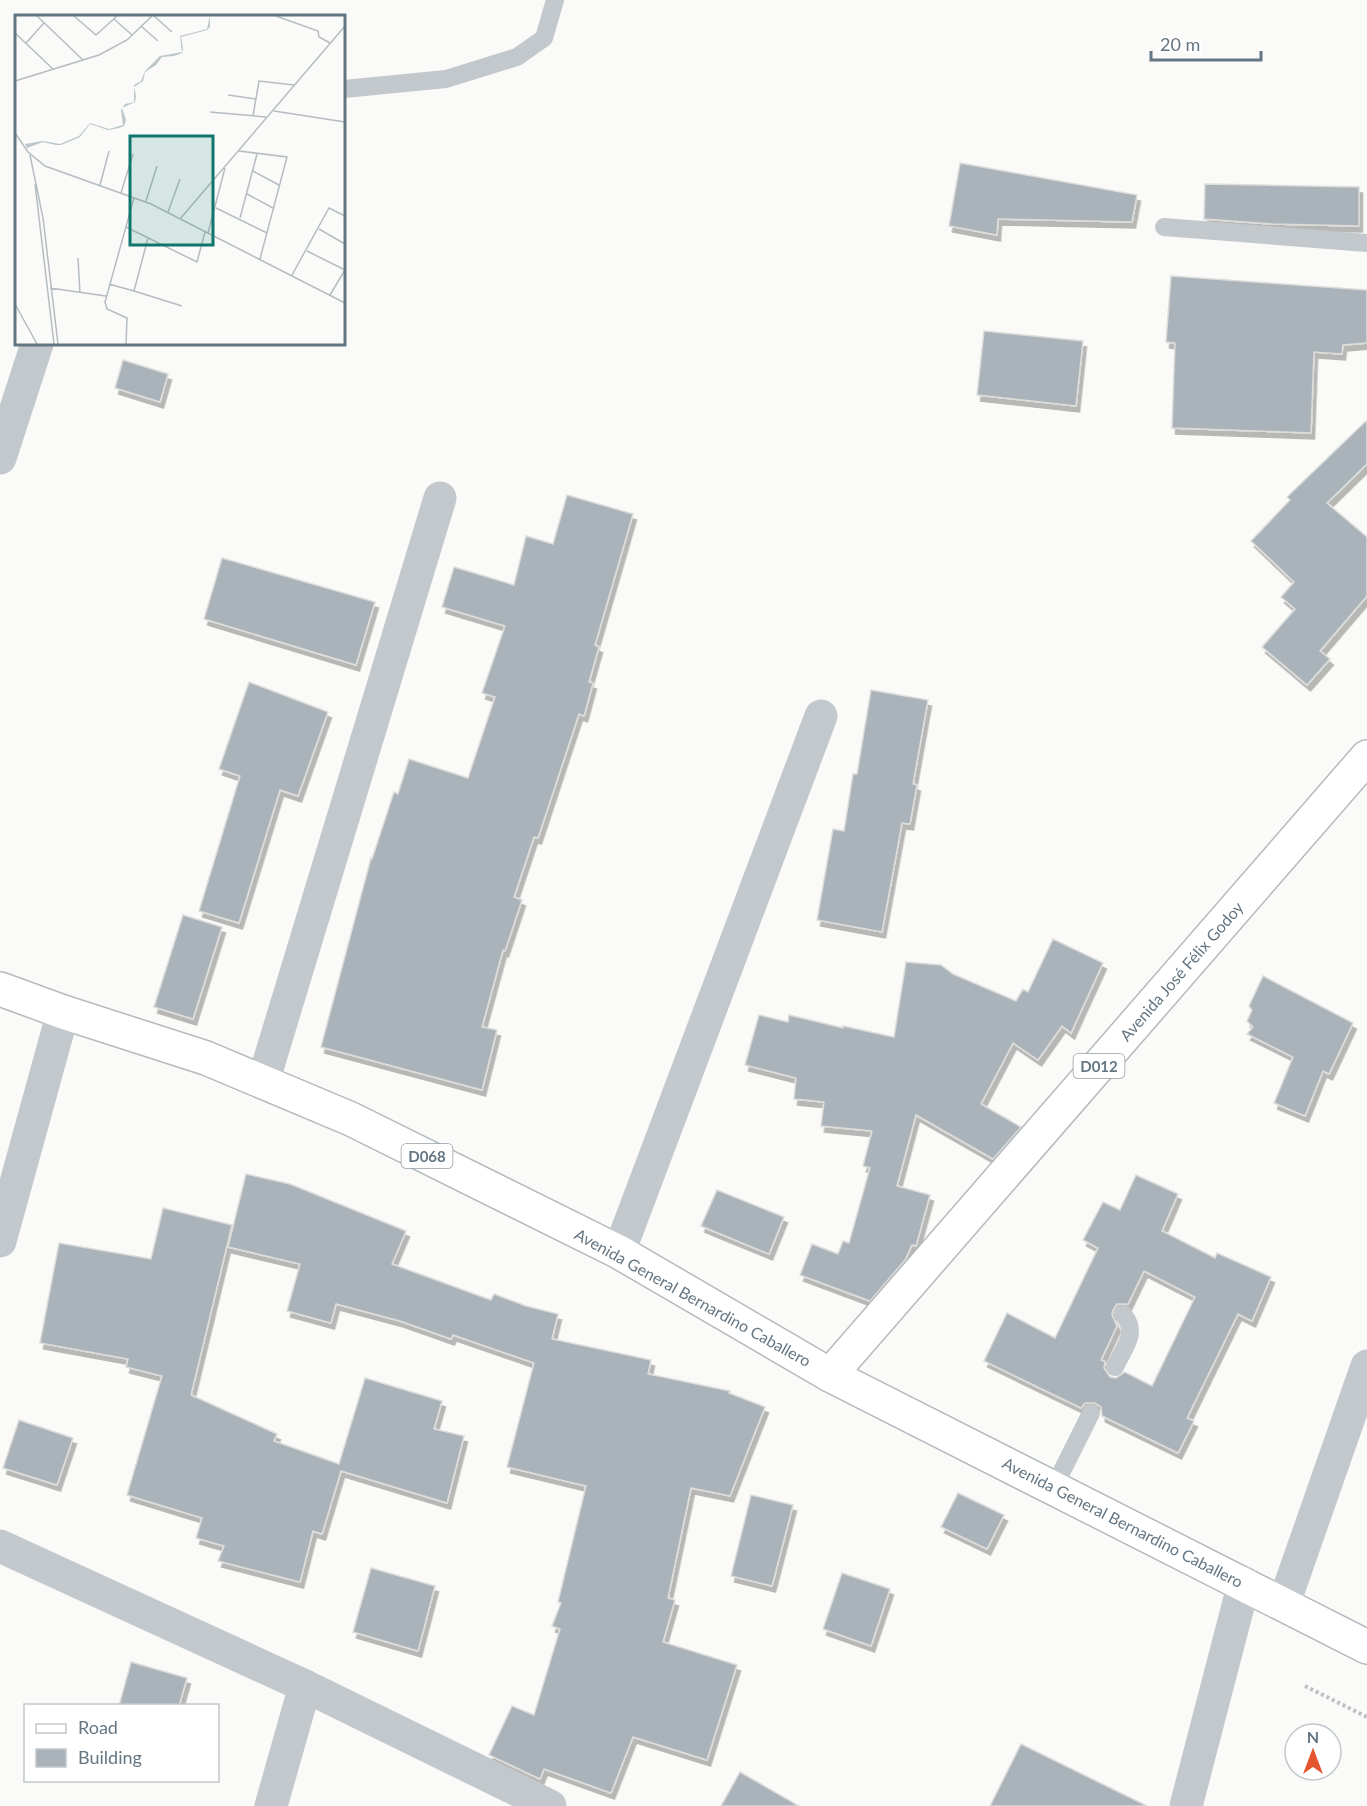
<svg xmlns="http://www.w3.org/2000/svg" width="1367" height="1806" viewBox="0 0 1367 1806" font-family="Lato,sans-serif">
<defs>
<filter id="shadow"><feDropShadow dx="3.5" dy="6" stdDeviation="0" flood-color="#0004"/></filter>
</defs>
<rect width="100%" height="100%" fill="#fafaf8"/>
<g fill="#aab3b9" stroke="#dcdcda" stroke-width="1.5" fill-rule="evenodd" filter="url(#shadow)">
<path d="M 960,163 L 1137,195 L 1132,222 L 998,219 L 997,235 L 949,226 Z"/>
<path d="M 1205,184 L 1359,187 L 1359,226 L 1273,224 L 1204,219 Z"/>
<path d="M 1171,276 L 1367,290 L 1367,343 L 1343,345 L 1342,354 L 1314,352 L 1311,433 L 1172,428 L 1175,343 L 1166,342 Z"/>
<path d="M 984,331 L 1083,341 L 1076,406 L 977,395 Z"/>
<path d="M 123,360 L 168,374 L 160,402 L 115,388 Z"/>
<path d="M 1367,420 L 1367,464 L 1327,503 L 1367,537 L 1367,596 L 1320,651 L 1330,659 L 1307,685 L 1262,647 L 1295,609 L 1281,597 L 1294,582 L 1251,541 L 1290,500 L 1287,497 Z"/>
<path d="M 567,495 L 633,514 L 595,645 L 599,647 L 589,682 L 593,683 L 584,716 L 579,714 L 538,838 L 534,837 L 514,897 L 522,900 L 505,951 L 503,950 L 482,1027 L 497,1030 L 482,1090 L 321,1047 L 371,858 L 372,859 L 394,792 L 398,794 L 409,759 L 468,778 L 495,697 L 482,693 L 505,626 L 442,607 L 454,567 L 514,585 L 526,536 L 553,544 Z"/>
<path d="M 222,558 L 375,602 L 356,665 L 204,619 Z"/>
<path d="M 249,682 L 328,712 L 298,796 L 280,790 L 239,923 L 199,911 L 240,776 L 219,769 Z"/>
<path d="M 871,690 L 928,700 L 913,784 L 917,785 L 910,824 L 902,823 L 882,932 L 817,920 L 833,829 L 844,831 L 853,774 L 857,774 Z"/>
<path d="M 183,915 L 222,927 L 193,1019 L 154,1007 Z"/>
<path d="M 1053,939 L 1103,963 L 1071,1033 L 1062,1026 L 1038,1060 L 1013,1043 L 981,1104 L 1021,1127 L 993,1159 L 916,1115 L 897,1186 L 930,1195 L 916,1246 L 912,1245 L 905,1260 L 870,1301 L 800,1275 L 812,1244 L 838,1254 L 843,1241 L 849,1243 L 870,1168 L 863,1166 L 872,1131 L 821,1126 L 824,1102 L 794,1099 L 796,1078 L 745,1065 L 759,1015 L 788,1022 L 789,1015 L 843,1028 L 843,1026 L 894,1037 L 906,962 L 941,965 L 953,974 L 1016,1001 L 1023,989 L 1028,992 Z"/>
<path d="M 1263,976 L 1353,1023 L 1329,1074 L 1323,1071 L 1305,1116 L 1274,1103 L 1293,1057 L 1247,1034 L 1253,1027 L 1247,1021 L 1252,1010 L 1249,1006 Z"/>
<path d="M 246,1174 L 290,1184 L 406,1231 L 392,1264 L 491,1300 L 494,1294 L 526,1306 L 558,1314 L 552,1339 L 651,1360 L 648,1374 L 730,1391 L 729,1393 L 765,1407 L 730,1496 L 691,1488 L 668,1598 L 675,1600 L 663,1642 L 737,1665 L 707,1760 L 633,1737 L 611,1793 L 544,1769 L 540,1779 L 489,1755 L 512,1706 L 534,1715 L 560,1629 L 552,1626 L 561,1603 L 558,1602 L 586,1486 L 507,1467 L 534,1363 L 453,1335 L 451,1339 L 400,1321 L 336,1304 L 331,1323 L 287,1311 L 300,1264 L 228,1247 Z"/>
<path d="M 1136,1175 L 1178,1194 L 1162,1231 L 1215,1258 L 1217,1253 L 1271,1277 L 1252,1321 L 1238,1314 L 1187,1418 L 1194,1421 L 1178,1453 L 1102,1416 L 1101,1407 L 1095,1403 L 1085,1403 L 1081,1408 L 984,1361 L 1007,1313 L 1055,1338 L 1098,1248 L 1083,1240 L 1103,1202 L 1120,1210 ZM 1144,1271 L 1195,1297 L 1152,1386 L 1125,1372 L 1116,1378 L 1110,1377 L 1104,1368 L 1105,1362 L 1101,1360 L 1117,1326 L 1112,1315 L 1113,1310 L 1117,1304 L 1128,1304 Z"/>
<path d="M 717,1190 L 784,1217 L 769,1254 L 701,1226 Z"/>
<path d="M 163,1208 L 232,1225 L 191,1395 L 277,1434 L 274,1441 L 339,1464 L 365,1378 L 442,1401 L 434,1429 L 464,1436 L 447,1503 L 341,1471 L 322,1534 L 313,1531 L 300,1582 L 218,1561 L 224,1546 L 196,1538 L 202,1518 L 127,1495 L 162,1376 L 126,1367 L 128,1359 L 40,1343 L 59,1243 L 151,1259 Z"/>
<path d="M 19,1420 L 73,1438 L 57,1485 L 3,1468 Z"/>
<path d="M 958,1493 L 1004,1515 L 987,1549 L 941,1527 Z"/>
<path d="M 751,1495 L 793,1505 L 772,1586 L 731,1576 Z"/>
<path d="M 371,1568 L 435,1586 L 418,1651 L 353,1632 Z"/>
<path d="M 842,1573 L 890,1589 L 871,1646 L 823,1629 Z"/>
<path d="M 131,1662 L 187,1678 L 179,1706 L 119,1706 Z"/>
<path d="M 1021,1744 L 1147,1806 L 990,1806 Z"/>
<path d="M 740,1772 L 799,1806 L 721,1806 Z"/>
</g>
<g fill="none" stroke-linecap="round" stroke-linejoin="round">
<defs>
<path id="secondary" d="M 830,1375 L 1367,1647"/>
<path id="primary" d="M 0,989 L 63,1012 L 206,1058 L 351,1119 L 619,1252 L 830,1375 L 1367,757"/>
</defs>
<use href="#secondary" stroke="#b3babf" stroke-width="36"/>
<use href="#primary" stroke="#b5babe" stroke-width="36"/>
<path stroke="#bbbfc2" stroke-width="4" stroke-dasharray="3 3" stroke-linecap="butt" d="M 1305,1686 L 1367,1717"/>
<g stroke="#c3c8cc" stroke-width="18">
<path d="M 344,89 L 446,79 L 517,57 L 544,38 L 555,0"/>
<path d="M 1164,227 L 1367,243"/>
<path d="M 1115,1367 C 1124,1347 1139,1333 1123,1314"/>
<path d="M 1054,1487 L 1091,1413"/>
</g>
<g stroke="#c3c8cc" stroke-width="33">
<path d="M 0,458 L 37,344"/>
<path d="M 263,1082 L 440,498"/>
<path d="M 0,1241 L 63,1012"/>
<path d="M 619,1252 L 821,716"/>
<path d="M 0,1546 L 305,1686 L 550,1806"/>
<path d="M 1284,1603 L 1367,1366"/>
<path d="M 271,1806 L 305,1686"/>
<path d="M 1186,1806 L 1244,1583"/>
</g>
<use href="#secondary" stroke="#fff" stroke-width="33"/>
<use href="#primary" stroke="#fff" stroke-width="33"/>
</g>
<g text-anchor="middle" dominant-baseline="central" stroke-width="6" stroke-linejoin="round" paint-order="stroke">
<g fill="#fff" stroke="#939fa8" stroke-width="1.5">
<rect x="1073.5" y="1054" width="51" height="24" rx="4.5"/>
<rect x="401.5" y="1144" width="51" height="24" rx="4.5"/>
</g>
<g font-size="15" font-weight="bold" fill="#657683">
<text x="1099" y="1066">D012</text>
<text x="427" y="1156">D068</text>
</g>
<g font-size="16" fill="#657683" stroke="#fff">
<text transform="translate(1181 971) rotate(-49)">Avenida José Félix Godoy</text>
<text transform="translate(693 1297) rotate(29)">Avenida General Bernardino Caballero</text>
<text transform="translate(1123 1522) rotate(27)">Avenida General Bernardino Caballero</text>
</g>
</g>
<g transform="translate(15 15)">
<rect width="330" height="330" fill="#fafaf8"/>
<path d="M 195,1 L 195,12 L 192,15 L 166,22 L 168,33 L 167,38 L 159,41 L 147,42 L 141,50 L 130,57 L 128,66 L 119,72 L 121,81 L 120,87 L 107,93 L 111,105 L 109,111 L 104,113 L 93,115 L 75,109 L 65,122 L 46,130 L 41,130 L 28,127 L 12,133 L 10,129 L 28,126 L 45,129 L 64,121 L 75,108 L 94,114 L 108,110 L 106,95 L 110,89 L 119,87 L 119,70 L 126,66 L 130,56 L 145,41 L 167,37 L 165,21 L 192,14 Z" fill="#bbc7cb"/>
<path fill="none" stroke="#b5bdc2" stroke-width="1.5" d="M 22,1 L 68,45M 59,1 L 81,20 L 102,1M 139,1 L 157,17M 261,1 L 303,16 L 304,22 L 315,28M 99,4 L 117,20M 126,11 L 143,26M 0,18 L 38,54M 11,28 L 29,8M 0,66 L 84,40 L 112,25 L 137,1M 213,80 L 241,84M 259,96 L 330,107M 195,97 L 251,102M 238,101 L 244,66 L 279,70M 0,118 L 13,137 L 30,151 L 136,189 L 330,288M 224,136 L 272,142 L 245,244M 15,140 L 28,203 L 43,329M 238,156 L 264,170M 20,169 L 39,329M 85,170 L 94,136M 106,178 L 118,139M 232,179 L 258,193M 131,186 L 142,151M 201,193 L 252,218M 153,197 L 165,164M 225,203 L 242,139M 165,204 L 330,11M 111,212 L 182,247 L 190,217M 304,214 L 330,229M 193,218 L 210,153M 292,236 L 330,255M 63,243 L 65,278M 277,260 L 314,193 L 330,201M 94,269 L 119,276 L 133,223M 35,273 L 91,281M 119,276 L 167,291M 315,280 L 330,255M 0,289 L 22,329M 111,329 L 112,303 L 92,294 L 90,287 L 119,183"/>
<path fill="#0f766e" fill-opacity="0.15" stroke="#0f766e" stroke-width="3" d="M 115,121 L 198,121 L 198,230 L 115,230 Z"/>
<rect width="330" height="330" fill="none" stroke="#657683" stroke-width="3"/>
</g>
<rect x="24" y="1704" width="195" height="78" fill="#ffffff" stroke="#c1c8cd" stroke-width="1.5"/>
<rect x="36" y="1724" width="30" height="9" fill="#ffffff" stroke="#c1c8cd" stroke-width="1.5"/>
<text x="78" y="1734" font-size="18" fill="#657683">Road</text>
<rect x="36" y="1749" width="30" height="18" fill="#aab3b9" stroke="#c1c8cd" stroke-width="1.5"/>
<text x="78" y="1764" font-size="18" fill="#657683">Building</text>
<g transform="translate(1313 1752)"><circle r="28" fill="#ffffff" stroke="#c1c8cd" stroke-width="1.5"/>
<path d="M0-4.5L10 22L0 15L-10 22Z" fill="#e4572e"/>
<text y="-9" font-size="16" font-weight="bold" text-anchor="middle" fill="#657683">N</text>
</g>
<path d="M1151 51v9h110v-9" fill="none" stroke="#657683" stroke-width="3"/>
<text x="1160" y="51" font-size="18" fill="#657683" stroke="#ffffff" stroke-width="4.5" paint-order="stroke">20 m</text>
</svg>
